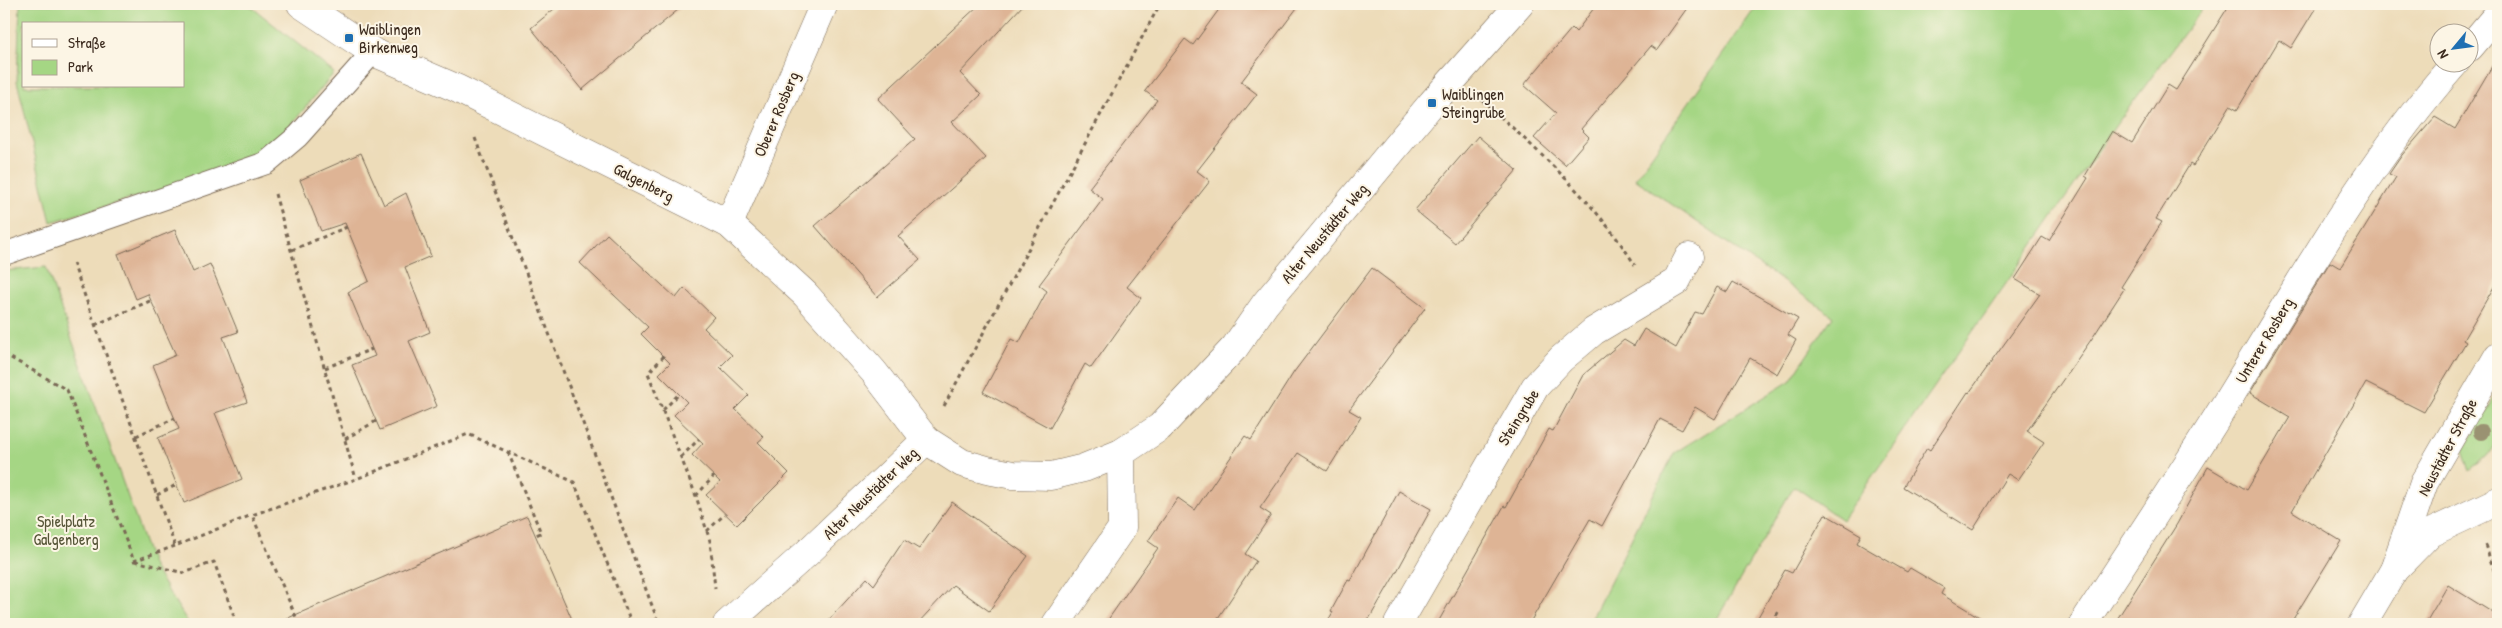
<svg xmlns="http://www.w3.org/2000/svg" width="2502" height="628" viewBox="0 0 2502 628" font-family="'Patrick Hand',sans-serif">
<rect width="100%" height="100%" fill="#fcf5e5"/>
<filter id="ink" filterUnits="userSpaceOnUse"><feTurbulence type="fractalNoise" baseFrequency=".02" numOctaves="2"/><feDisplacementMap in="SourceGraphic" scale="10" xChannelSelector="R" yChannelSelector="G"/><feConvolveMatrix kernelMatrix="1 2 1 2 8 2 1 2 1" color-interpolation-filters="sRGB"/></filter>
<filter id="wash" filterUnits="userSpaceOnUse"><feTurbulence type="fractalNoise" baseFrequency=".0096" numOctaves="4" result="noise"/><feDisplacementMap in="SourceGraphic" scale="20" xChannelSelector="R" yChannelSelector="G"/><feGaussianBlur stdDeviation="1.12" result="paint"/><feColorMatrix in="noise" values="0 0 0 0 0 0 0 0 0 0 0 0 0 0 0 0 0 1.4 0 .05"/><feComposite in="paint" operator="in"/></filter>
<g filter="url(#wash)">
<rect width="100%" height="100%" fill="#eddcb9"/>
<g fill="#a5d684" stroke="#708051" fill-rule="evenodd">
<path d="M 20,4 L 248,4 L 334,73 L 261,161 L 51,222 L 17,81 ZM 24,24 L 184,24 L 184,86 L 24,86 Z"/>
<path d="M 1758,4 L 2206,4 L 2116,125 L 1842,520 L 1794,486 L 1714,624 L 1589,624 L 1674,453 L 1790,381 L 1833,316 L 1635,179 Z"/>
<path d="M 46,267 L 153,567 L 189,624 L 4,624 L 4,271 Z"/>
<path d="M 2498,392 L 2498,440 L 2487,456 L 2470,471 L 2463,450 Z"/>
</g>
<g id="blocks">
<g fill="#deb495">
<path d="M 560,4 L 685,4 L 582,90 L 531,28 Z"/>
<path d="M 980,4 L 1024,4 L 960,73 L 981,95 L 952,122 L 986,158 L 898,236 L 920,260 L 877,297 L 815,226 L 915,139 L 878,99 Z"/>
<path d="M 1223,4 L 1300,4 L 1241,82 L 1257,94 L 1197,171 L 1210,181 L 1127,287 L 1141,298 L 1091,368 L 1085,364 L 1050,428 L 983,392 L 1011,339 L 1019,343 L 1047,291 L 1039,285 L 1103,199 L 1089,188 L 1157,100 L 1145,91 L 1185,39 L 1193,45 Z"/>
<path d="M 1597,4 L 1690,4 L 1657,50 L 1651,46 L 1581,129 L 1589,137 L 1565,165 L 1534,138 L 1556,113 L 1524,85 L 1572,28 L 1576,32 Z"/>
<path d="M 2230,4 L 2318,4 L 2291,48 L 2279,40 L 2237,110 L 2230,106 L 2193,166 L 2190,164 L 2156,219 L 2162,222 L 2121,287 L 2124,289 L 2093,337 L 2027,431 L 2044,442 L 2018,480 L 2008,474 L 1973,530 L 1903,487 L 1927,448 L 1930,450 L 1968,392 L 1969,393 L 2040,294 L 2015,279 L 2042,237 L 2049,241 L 2088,178 L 2085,176 L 2112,131 L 2132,143 L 2168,85 L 2176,90 Z"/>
<path d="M 2498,56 L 2498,280 L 2463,340 L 2466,342 L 2424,412 L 2366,383 L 2292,511 L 2341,541 L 2290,624 L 2114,624 L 2177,524 L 2208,467 L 2247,490 L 2290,417 L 2250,393 L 2330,262 L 2340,268 L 2396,177 L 2389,174 L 2402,155 L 2435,117 L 2455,129 Z"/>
<path d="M 1478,136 L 1517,170 L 1455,243 L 1415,210 Z"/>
<path d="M 361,153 L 384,205 L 406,193 L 431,256 L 405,267 L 430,332 L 409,341 L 437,406 L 380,430 L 352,365 L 375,356 L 348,292 L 369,281 L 345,223 L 321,231 L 300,180 Z"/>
<path d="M 175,230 L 193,272 L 210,264 L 238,332 L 223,337 L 247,402 L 215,413 L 242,479 L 184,503 L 158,438 L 179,429 L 153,365 L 176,355 L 148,294 L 136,299 L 118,254 Z"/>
<path d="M 607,234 L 676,298 L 684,288 L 714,317 L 704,328 L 732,355 L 720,367 L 749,395 L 735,409 L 764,437 L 758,442 L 789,473 L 737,525 L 706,495 L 720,482 L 692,455 L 703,443 L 674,415 L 687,402 L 659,374 L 670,363 L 641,334 L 648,327 L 580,263 Z"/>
<path d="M 1372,268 L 1425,308 L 1349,410 L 1361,417 L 1327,471 L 1298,453 L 1260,508 L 1271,515 L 1245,554 L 1256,561 L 1214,624 L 1105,624 L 1158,548 L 1148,541 L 1178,498 L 1195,510 L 1245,436 L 1251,440 L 1294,372 Z"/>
<path d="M 1733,282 L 1798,319 L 1788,335 L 1796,340 L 1777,374 L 1750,358 L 1715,419 L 1695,407 L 1682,430 L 1660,419 L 1602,526 L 1590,519 L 1529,624 L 1437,624 L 1504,506 L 1506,507 L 1549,429 L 1553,431 L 1583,375 L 1624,340 L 1634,346 L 1644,329 L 1676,348 L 1695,312 L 1702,314 L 1717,287 L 1727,292 Z"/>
<path d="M 1399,491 L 1431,509 L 1396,573 L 1366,624 L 1326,624 L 1333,612 L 1331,611 L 1348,580 L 1350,581 Z"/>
<path d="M 952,502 L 1028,556 L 989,611 L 953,585 L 917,624 L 825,624 L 867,578 L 874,585 L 904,540 L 919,549 Z"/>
<path d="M 1825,514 L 1861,535 L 1857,543 L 1907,572 L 1910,568 L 1944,588 L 1941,594 L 1991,624 L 1754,624 L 1785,570 L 1792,573 Z"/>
<path d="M 527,516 L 574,624 L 274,624 Z"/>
<path d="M 2448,585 L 2498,616 L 2498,624 L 2425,624 Z"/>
</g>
</g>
</g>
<g filter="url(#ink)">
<use href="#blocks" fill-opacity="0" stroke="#796854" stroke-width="1"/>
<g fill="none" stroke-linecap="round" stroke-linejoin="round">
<defs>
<path id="lane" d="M 4,254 L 266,163 L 298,136 L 373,52"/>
<g id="street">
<path d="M 301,4 L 373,52 L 456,88 L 729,224 L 805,294 L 874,372 L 926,440 L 962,463 L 987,470 L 1013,475 L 1051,476 L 1084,468 L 1121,453 L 1160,427 L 1235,347 L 1265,304 L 1432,103 L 1520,4"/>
<path d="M 2470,47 L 2498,14"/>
<path d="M 729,224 L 824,4"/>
<path d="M 2394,570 L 2424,483 L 2498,356"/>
<path d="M 727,624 L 807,553 L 926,440"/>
<path d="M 1056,624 L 1122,528 L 1121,453"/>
<path d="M 1398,624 L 1535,387 L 1561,359 L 1594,331 L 1676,282 L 1689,257"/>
<path d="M 2083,624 C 2129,553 2176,483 2221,411 C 2295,292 2363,168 2456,62"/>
</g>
<path id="secondary" d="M 2362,624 L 2394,570 L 2430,533 L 2498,501"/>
</defs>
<use href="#lane" stroke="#796854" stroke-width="24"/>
<use href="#street" stroke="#796854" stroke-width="29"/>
<use href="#secondary" stroke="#796854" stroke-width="29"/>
<g stroke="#796854" stroke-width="3" stroke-dasharray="4 4" stroke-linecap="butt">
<path d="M 1482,100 C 1538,151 1594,200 1635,265"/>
<path d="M 475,138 L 659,624"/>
<path d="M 275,194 L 356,479"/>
<path d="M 292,250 L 347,227"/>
<path d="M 73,263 L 175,546 L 252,515"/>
<path d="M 95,325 L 152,300"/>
<path d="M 4,354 L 67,390 L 134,561 L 175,546"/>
<path d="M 664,356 L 648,373 L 696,496 L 710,541 L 715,588"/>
<path d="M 325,368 L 372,349"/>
<path d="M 944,406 L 1160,4"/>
<path d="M 663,410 L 679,394"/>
<path d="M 136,436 L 175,418"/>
<path d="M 345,439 L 376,421"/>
<path d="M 508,452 L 541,533 L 536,535"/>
<path d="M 681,457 L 699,439"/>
<path d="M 157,495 L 176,485"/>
<path d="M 696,496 L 714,476"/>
<path d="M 707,531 L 725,514"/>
<path d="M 2485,545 L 2494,570 L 2498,572"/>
<path d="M 135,561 L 184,573 L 214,562 L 237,624"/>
<path d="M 1778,612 L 1775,618 L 1785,624"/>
<path d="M 299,624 L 252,515 L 356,479 L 468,434 L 574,482 L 632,624"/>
</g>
<use href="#lane" stroke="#fff" stroke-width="22"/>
<use href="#street" stroke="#fff" stroke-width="28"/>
<use href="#secondary" stroke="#fff" stroke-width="28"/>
</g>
<circle fill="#9a9272" cx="2481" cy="432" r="8"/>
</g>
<g fill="#1f6fb2" stroke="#fcf5e5" stroke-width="2">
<rect x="344" y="33" width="10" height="10" rx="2.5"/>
<rect x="1427" y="98" width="10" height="10" rx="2.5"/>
</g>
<g text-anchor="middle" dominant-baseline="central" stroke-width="4" stroke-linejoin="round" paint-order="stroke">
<g font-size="16" fill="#3b2a1e" stroke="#fcf5e5" text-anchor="start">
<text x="359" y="29">Waiblingen<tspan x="359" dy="18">Birkenweg</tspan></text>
<text x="1442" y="94">Waiblingen<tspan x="1442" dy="18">Steingrube</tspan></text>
</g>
<g font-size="16" fill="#3b2a1e" stroke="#fcf5e5">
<text transform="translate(776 114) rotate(-67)">Oberer Rosberg</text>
<text transform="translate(644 182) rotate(27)">Galgenberg</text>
<text transform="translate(1324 233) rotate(-50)">Alter Neustädter Weg</text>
<text transform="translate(2264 340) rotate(-59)">Unterer Rosberg</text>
<text transform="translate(1518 417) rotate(-58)">Steingrube</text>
<text transform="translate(2447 447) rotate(-62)">Neustädter Straße</text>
<text transform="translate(870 493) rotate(-44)">Alter Neustädter Weg</text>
</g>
<g font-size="16" fill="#565538" stroke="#fcf5e5">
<text x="66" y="521">Spielplatz<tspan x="66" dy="18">Galgenberg</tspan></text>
</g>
</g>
<rect width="2502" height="628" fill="none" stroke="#fcf5e5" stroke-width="20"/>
<rect x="22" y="22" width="162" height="65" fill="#fcf5e5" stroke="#afa495"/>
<rect x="32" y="39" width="25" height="8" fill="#ffffff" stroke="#afa495"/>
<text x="68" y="48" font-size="15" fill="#3b2a1e">Straße</text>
<rect x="32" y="60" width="25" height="15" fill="#a5d684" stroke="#afa495"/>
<text x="68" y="72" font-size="15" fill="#3b2a1e">Park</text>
<g transform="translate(2454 48) rotate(241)"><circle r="24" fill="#fcf5e5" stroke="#afa495"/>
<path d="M0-4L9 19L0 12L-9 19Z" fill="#1f6fb2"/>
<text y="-8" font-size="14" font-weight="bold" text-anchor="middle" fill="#3b2a1e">N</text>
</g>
</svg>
